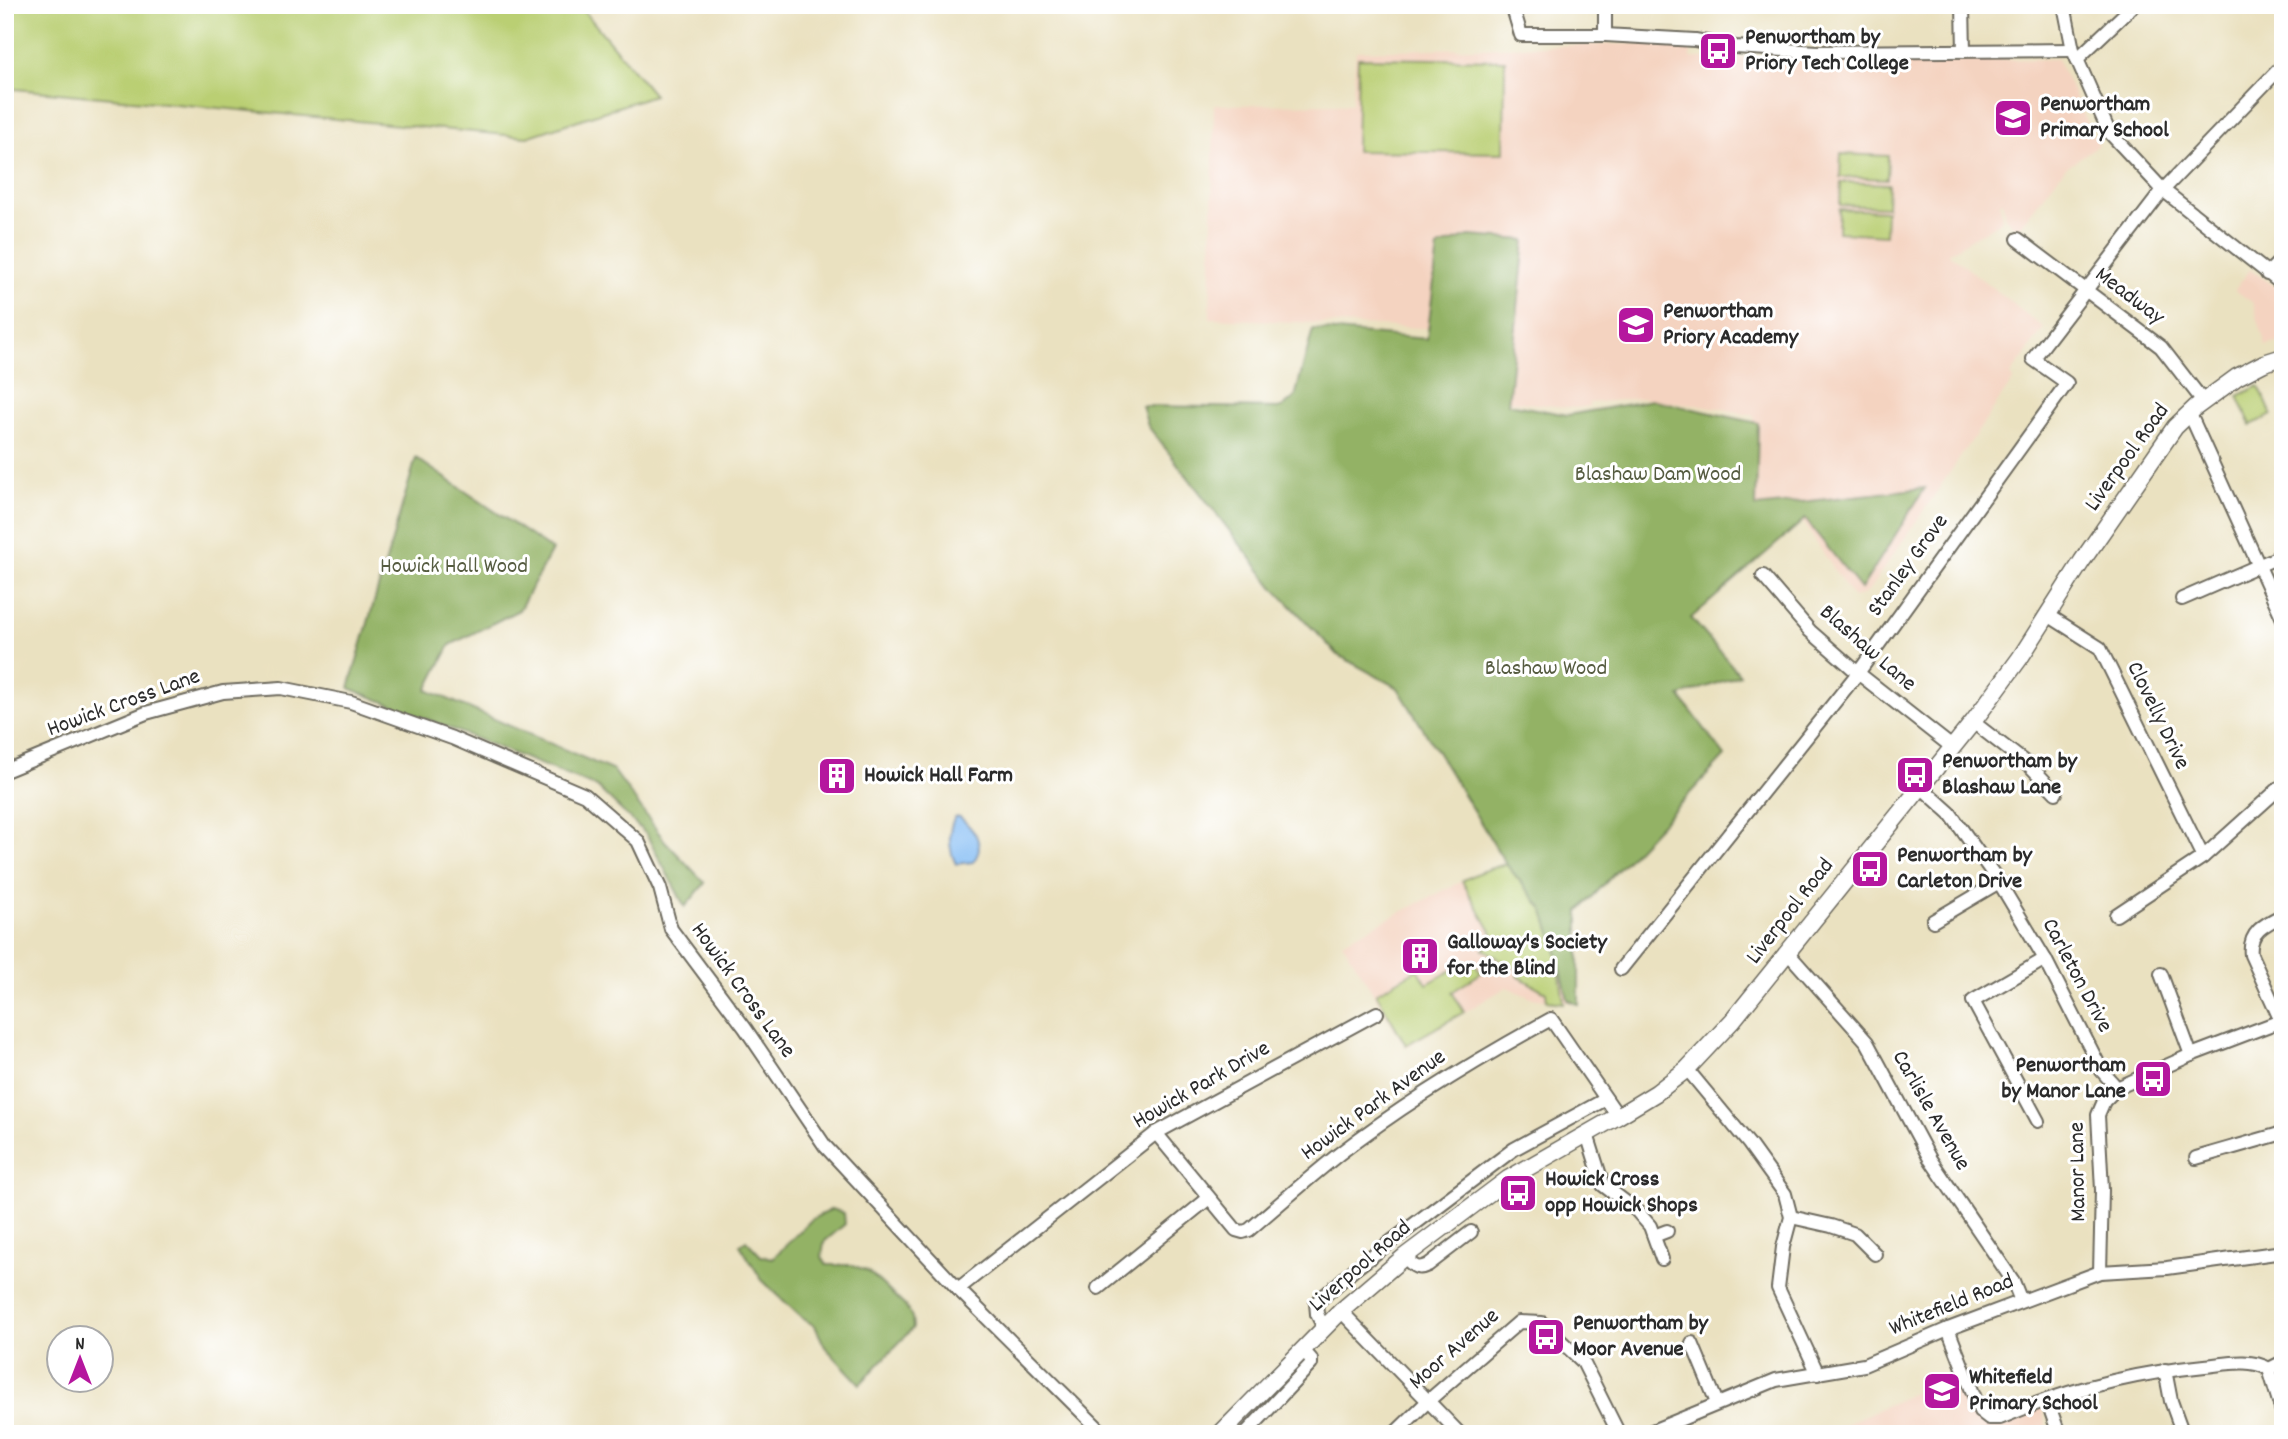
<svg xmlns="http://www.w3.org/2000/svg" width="2288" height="1439" viewBox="0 0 2288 1439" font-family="Dekko,sans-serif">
<rect width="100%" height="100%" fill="#fff"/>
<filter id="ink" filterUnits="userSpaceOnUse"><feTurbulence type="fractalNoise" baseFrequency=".0143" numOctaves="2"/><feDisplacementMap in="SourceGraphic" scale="14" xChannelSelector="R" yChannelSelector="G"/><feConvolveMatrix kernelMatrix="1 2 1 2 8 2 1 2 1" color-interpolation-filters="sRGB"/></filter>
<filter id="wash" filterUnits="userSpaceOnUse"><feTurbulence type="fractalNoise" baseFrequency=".00686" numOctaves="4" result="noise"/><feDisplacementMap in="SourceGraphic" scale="28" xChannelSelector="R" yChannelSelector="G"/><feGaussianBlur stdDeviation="1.57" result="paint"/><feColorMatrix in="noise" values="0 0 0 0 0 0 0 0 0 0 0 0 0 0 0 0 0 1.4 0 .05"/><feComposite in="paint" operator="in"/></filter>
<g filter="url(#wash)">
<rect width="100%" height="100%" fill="#eae1c0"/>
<g fill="#f4d3c0">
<path d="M 1691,42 L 1691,58 L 1810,58 L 1896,61 L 2057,59 L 2098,145 L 2065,168 L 2018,229 L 2005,218 L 2003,202 L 2000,202 L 2002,220 L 1948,253 L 2044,328 L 2010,376 L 2014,379 L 1867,593 L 1853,598 L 1802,521 L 1742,529 L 1754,416 L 1719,408 L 1642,398 L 1589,403 L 1589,406 L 1576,408 L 1498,400 L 1506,332 L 1210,318 L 1214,105 L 1352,104 L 1356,51 Z"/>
<path d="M 2250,269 L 2283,292 L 2283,341 L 2266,346 L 2253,303 L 2235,290 Z"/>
<path d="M 1480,872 L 1574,940 L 1574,1003 L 1531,998 L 1507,987 L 1406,1047 L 1342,942 Z"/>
<path d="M 1953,1375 L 1994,1422 L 2042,1407 L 2048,1434 L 1824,1434 Z"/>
</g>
<g fill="#bacf73" stroke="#727d4f" stroke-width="2">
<path d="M 5,5 L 579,5 L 654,95 L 527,137 L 5,88 Z"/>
<path d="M 1358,58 L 1505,60 L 1504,153 L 1356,151 Z"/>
<path d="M 1841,154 L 1888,156 L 1887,179 L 1840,177 Z"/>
<path d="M 1841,182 L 1888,184 L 1887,207 L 1840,205 Z"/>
<path d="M 1839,209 L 1886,211 L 1885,235 L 1838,232 Z"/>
<path d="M 2259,386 L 2272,415 L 2251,425 L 2238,396 Z"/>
<path d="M 1506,864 L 1544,910 L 1556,947 L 1564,1003 L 1547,1001 L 1546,992 L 1517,976 L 1520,971 L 1483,949 L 1496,940 L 1462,881 L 1480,872 Z"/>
<path d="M 1475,963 L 1481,973 L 1452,992 L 1464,1012 L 1406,1045 L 1376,993 L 1418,969 L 1427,984 L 1461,965 Z"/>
</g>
<g fill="#93b265" stroke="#5f6e48" stroke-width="2">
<path d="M 1469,236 L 1525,240 L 1508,404 L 1568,415 L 1652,400 L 1758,423 L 1756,507 L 1925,488 L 1861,589 L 1805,519 L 1691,618 L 1740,675 L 1680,696 L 1725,756 L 1579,911 L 1579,1005 L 1568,1000 L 1556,948 L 1543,909 L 1506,864 L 1398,688 L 1338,655 L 1275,589 L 1148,426 L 1142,406 L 1282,408 L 1295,397 L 1313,329 L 1427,339 L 1438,247 Z"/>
<path d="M 416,458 L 552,550 L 519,610 L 450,645 L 427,690 L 614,771 L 664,840 L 705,883 L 685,907 L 646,834 L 597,787 L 349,688 Z"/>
<path d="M 832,1209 L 844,1213 L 845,1224 L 824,1242 L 822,1257 L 827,1265 L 853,1265 L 869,1272 L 905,1306 L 912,1317 L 913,1328 L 860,1384 L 825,1347 L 815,1326 L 802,1318 L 762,1280 L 740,1245 L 746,1240 L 761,1256 L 773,1258 L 812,1219 Z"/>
</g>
<path fill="#83bcf4" stroke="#577490" stroke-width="2" d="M 955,817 L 960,817 C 974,830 987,844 973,862 L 956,864 C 949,851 947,830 955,817 Z"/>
</g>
<g filter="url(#ink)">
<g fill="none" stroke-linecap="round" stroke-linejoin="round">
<defs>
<g id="minor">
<path d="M 1512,5 L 1521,35 L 1605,35 L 1695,40 L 1735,47 L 1818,52 L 2073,50"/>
<path d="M 1963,5 L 1964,51"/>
<path d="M 2064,5 L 2073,50 L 2109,132 L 2163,190 L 2283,285"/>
<path d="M 1605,35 L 1605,5"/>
<path d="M 2077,59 L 2134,5"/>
<path d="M 2018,239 L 2161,347 L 2203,401"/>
<path d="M 2267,274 L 2283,258"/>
<path d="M 2189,412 L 2283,619"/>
<path d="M 1763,576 L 1810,631 L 1858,673 L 1952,747"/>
<path d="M 2182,599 L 2283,555"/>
<path d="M 2048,615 L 2100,648 L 2203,857"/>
<path d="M 1973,722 L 2031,767 L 2056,793"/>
<path d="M 5,771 L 146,713 L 223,692 L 281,688 L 351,702 L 452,738 L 585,795 L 638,841 L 660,888 L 671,929 L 745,1028 L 825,1146 L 958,1289 L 1104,1434"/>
<path d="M 1920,786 L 1950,813 L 1999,882 L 2045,959 L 2102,1071 L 2117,1088"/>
<path d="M 2116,915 L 2203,857 L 2283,785"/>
<path d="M 1933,921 L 1999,882"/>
<path d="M 1788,953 L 1867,1042 L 1930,1159 L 2013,1281 L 2021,1301"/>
<path d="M 1621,969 L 1858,673 L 2067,383 L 2033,359 L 2163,190 L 2283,65"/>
<path d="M 2161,974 L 2191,1055"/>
<path d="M 2281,1021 L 2251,955 C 2248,932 2265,924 2283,915"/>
<path d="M 1687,1069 L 1749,1144 L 1785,1194 L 1791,1217 L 1783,1247 L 1778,1288 L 1818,1374"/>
<path d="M 2038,1121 L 1973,1001 L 2045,959"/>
<path d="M 1156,1133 L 1236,1230 L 1243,1232 L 1249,1230 C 1279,1204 1309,1178 1339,1154 C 1406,1102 1478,1059 1551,1019 L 1618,1116"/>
<path d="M 1587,1134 L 1603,1185 L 1636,1210 L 1650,1226 L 1662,1259"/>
<path d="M 2196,1158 L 2283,1133"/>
<path d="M 1791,1217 L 1831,1226 L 1855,1234 L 1875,1254"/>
<path d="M 1654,1236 L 1667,1231"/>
<path d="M 1404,1257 C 1413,1265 1416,1271 1428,1265 L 1471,1232"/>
<path d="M 2100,1272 L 2102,1190 L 2098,1115 L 2104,1101 L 2117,1088 L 2191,1055 L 2283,1020"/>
<path d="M 1098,1288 L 1209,1198"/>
<path d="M 958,1289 L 1156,1133 L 1377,1013"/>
<path d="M 1341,1311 L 1460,1434"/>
<path d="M 1324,1328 L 1317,1314 L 1316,1303 L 1356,1268 L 1514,1149 L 1606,1099"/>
<path d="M 1948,1329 L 1980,1411 L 1989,1418 L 2000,1418 C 2065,1390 2134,1373 2205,1366 C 2227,1364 2249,1358 2269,1369 L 2283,1362"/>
<path d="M 1692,1343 L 1717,1403"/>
<path d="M 2269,1369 L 2283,1415"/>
<path d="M 2165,1370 L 2171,1401 L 2183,1434"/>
<path d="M 2047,1400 L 2059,1434"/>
<path d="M 1245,1434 L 1311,1364 L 1311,1359 L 1303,1350"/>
<path d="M 1394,1434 L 1428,1401 L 1519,1322 L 1542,1323 L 1583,1362 L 1619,1434"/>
<path d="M 1645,1434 L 1776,1380 L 1864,1365 L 1948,1329 L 2100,1272 L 2167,1268 L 2283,1252"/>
</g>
<path id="tertiary" d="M 1220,1434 L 1341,1311 L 1404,1257 L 1508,1179 L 1618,1116 L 1656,1093 L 1687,1069 L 1733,1020 L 1973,722 L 2020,658 L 2082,561 L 2175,427 L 2196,407 L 2237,377 L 2264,363 L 2283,357"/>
</defs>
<use href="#minor" stroke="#6e6b5f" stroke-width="16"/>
<use href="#tertiary" stroke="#6e6b5f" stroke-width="19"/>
<use href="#minor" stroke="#fff" stroke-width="12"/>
<use href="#tertiary" stroke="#fff" stroke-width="16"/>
</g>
</g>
<defs>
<symbol id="bus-square" viewBox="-11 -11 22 22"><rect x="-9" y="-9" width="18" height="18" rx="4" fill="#b5179e" stroke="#fff"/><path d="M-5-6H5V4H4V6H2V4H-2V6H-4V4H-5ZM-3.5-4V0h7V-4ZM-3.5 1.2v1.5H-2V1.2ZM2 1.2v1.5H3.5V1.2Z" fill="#fff"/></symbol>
<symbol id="school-square" viewBox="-11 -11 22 22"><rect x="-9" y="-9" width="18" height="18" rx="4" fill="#b5179e" stroke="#fff"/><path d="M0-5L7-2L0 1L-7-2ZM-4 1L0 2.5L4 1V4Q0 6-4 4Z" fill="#fff"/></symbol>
<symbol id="building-square" viewBox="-11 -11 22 22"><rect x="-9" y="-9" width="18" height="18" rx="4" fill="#b5179e" stroke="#fff"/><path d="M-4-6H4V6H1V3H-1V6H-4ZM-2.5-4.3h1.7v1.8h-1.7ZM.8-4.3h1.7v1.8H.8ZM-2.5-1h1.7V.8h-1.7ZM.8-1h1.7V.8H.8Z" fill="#fff"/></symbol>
</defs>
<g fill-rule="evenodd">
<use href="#bus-square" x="1696" y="29" width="44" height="44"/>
<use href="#school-square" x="1991" y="96" width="44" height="44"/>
<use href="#school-square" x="1614" y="303" width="44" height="44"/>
<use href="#bus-square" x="1893" y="753" width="44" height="44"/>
<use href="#building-square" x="815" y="754" width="44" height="44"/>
<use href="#bus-square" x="1848" y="847" width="44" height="44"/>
<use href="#building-square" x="1398" y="934" width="44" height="44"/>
<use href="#bus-square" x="2131" y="1057" width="44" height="44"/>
<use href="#bus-square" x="1496" y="1171" width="44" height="44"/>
<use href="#bus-square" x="1524" y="1315" width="44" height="44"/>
<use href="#school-square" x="1920" y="1369" width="44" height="44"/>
</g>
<g text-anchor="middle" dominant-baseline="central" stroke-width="6" stroke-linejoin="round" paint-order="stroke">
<g font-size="23" font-weight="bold" fill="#2b2b2b" stroke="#fff" text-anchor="start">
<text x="1745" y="38">Penwortham by<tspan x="1745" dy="26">Priory Tech College</tspan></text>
<text x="2040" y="105">Penwortham<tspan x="2040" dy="26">Primary School</tspan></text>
<text x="1663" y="312">Penwortham<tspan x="1663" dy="26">Priory Academy</tspan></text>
<text x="1942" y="762">Penwortham by<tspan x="1942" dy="26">Blashaw Lane</tspan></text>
<text x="864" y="776">Howick Hall Farm</text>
<text x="1897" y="856">Penwortham by<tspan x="1897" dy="26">Carleton Drive</tspan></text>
<text x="1447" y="943">Galloway's Society<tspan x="1447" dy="26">for the Blind</tspan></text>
<text x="2126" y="1066" text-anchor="end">Penwortham<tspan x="2126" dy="26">by Manor Lane</tspan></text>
<text x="1545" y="1180">Howick Cross<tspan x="1545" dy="26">opp Howick Shops</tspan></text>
<text x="1573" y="1324">Penwortham by<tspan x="1573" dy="26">Moor Avenue</tspan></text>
<text x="1969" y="1378">Whitefield<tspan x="1969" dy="26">Primary School</tspan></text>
</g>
<g font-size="23" fill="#2b2b2b" stroke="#fff">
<text transform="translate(2129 297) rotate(37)">Meadway</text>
<text transform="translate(2128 458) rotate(-54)">Liverpool Road</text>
<text transform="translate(1909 566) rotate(-54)">Stanley Grove</text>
<text transform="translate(1867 649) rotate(41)">Blashaw Lane</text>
<text transform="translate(124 704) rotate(-20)">Howick Cross Lane</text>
<text transform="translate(2157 716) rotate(64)">Clovelly Drive</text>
<text transform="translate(1791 912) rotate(-52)">Liverpool Road</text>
<text transform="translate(2076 976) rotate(62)">Carleton Drive</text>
<text transform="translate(742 991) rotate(54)">Howick Cross Lane</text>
<text transform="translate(1202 1086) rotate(-30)">Howick Park Drive</text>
<text transform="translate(1374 1106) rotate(-36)">Howick Park Avenue</text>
<text transform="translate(1930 1111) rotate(60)">Carlisle Avenue</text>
<text transform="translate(2079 1172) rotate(-91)">Manor Lane</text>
<text transform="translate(1361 1267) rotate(-41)">Liverpool Road</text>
<text transform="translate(1952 1306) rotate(-22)">Whitefield Road</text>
<text transform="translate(1455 1350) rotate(-41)">Moor Avenue</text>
</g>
<g font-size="23" fill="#565c41" stroke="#fff">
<text x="1658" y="475">Blashaw Dam Wood</text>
<text x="454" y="567">Howick Hall Wood</text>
<text x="1546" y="669">Blashaw Wood</text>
</g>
</g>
<rect width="2288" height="1439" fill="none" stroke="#fff" stroke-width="28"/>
<g transform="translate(80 1359)"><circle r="33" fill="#ffffff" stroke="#aaaaaa" stroke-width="2"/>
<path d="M0-5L12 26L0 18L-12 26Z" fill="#b5179e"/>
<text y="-10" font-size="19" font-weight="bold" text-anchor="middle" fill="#2b2b2b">N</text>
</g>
</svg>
